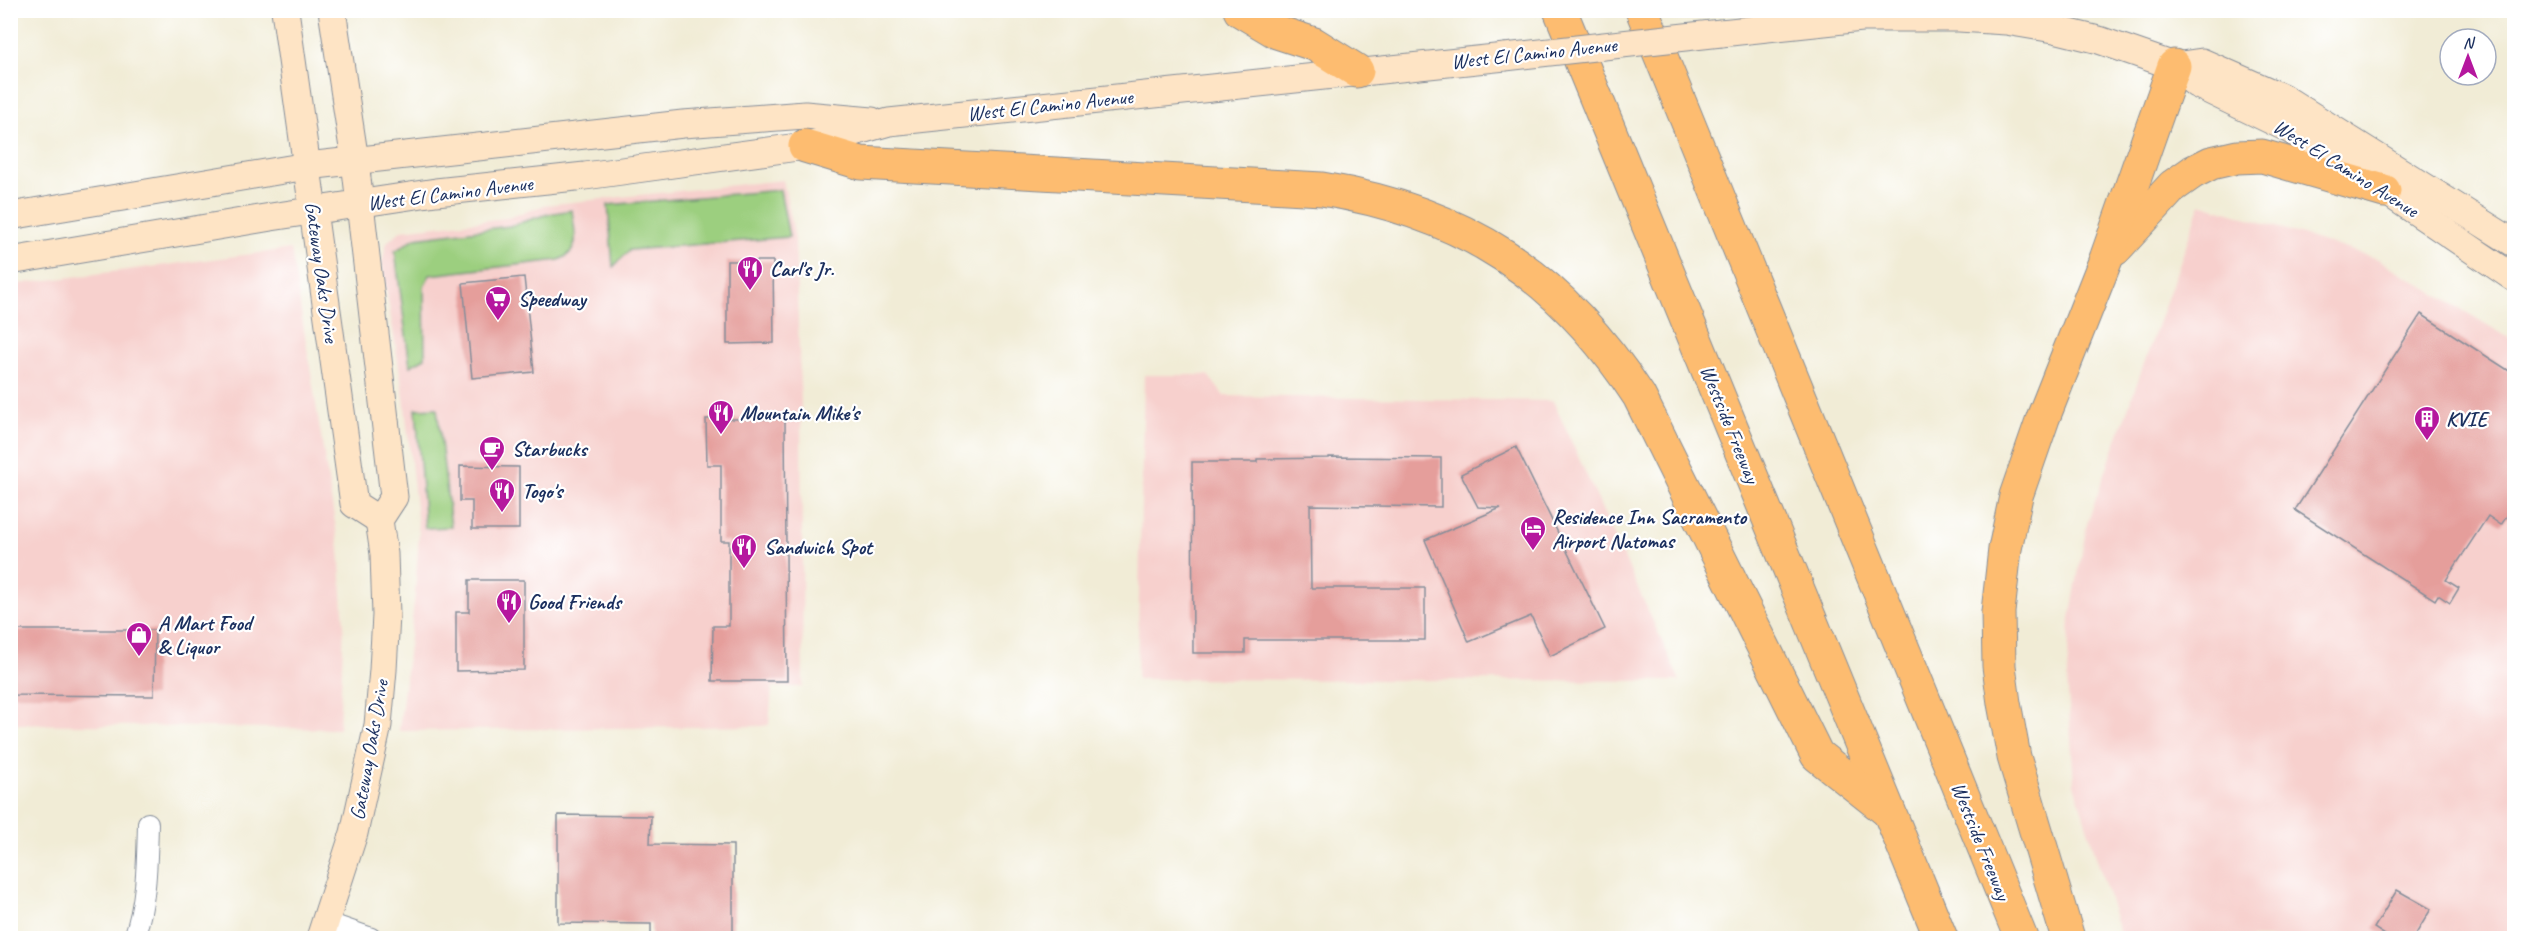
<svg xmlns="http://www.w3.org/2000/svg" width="2525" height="949" viewBox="0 0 2525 949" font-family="Caveat,sans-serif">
<rect width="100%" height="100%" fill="#fff"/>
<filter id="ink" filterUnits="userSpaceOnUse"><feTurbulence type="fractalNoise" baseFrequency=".0167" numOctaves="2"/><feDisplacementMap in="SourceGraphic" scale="12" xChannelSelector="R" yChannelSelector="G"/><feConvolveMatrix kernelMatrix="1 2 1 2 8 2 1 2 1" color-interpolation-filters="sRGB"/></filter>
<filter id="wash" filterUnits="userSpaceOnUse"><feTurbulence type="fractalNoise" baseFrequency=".008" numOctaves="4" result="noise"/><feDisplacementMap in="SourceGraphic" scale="24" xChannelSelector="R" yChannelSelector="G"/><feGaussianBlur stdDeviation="1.35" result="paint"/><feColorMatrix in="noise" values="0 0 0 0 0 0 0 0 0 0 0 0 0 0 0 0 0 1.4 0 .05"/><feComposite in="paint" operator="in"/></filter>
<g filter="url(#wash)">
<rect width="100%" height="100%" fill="#f1ecd6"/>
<g fill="#f7d0cd">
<path d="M 783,180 L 795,238 L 801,404 L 803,687 L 772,687 L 769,725 L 761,726 L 399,731 L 415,595 L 419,534 L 404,398 L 382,263 L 387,242 L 402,230 L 507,218 L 545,205 Z"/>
<path d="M 2201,203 L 2378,259 L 2514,341 L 2514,938 L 2121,938 L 2074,784 L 2067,676 L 2070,619 L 2087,524 Z"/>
<path d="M 291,249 L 339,548 L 344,625 L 339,729 L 11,724 L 10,285 Z"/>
<path d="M 1144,375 L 1208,375 L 1224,396 L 1553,401 L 1680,681 L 1137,679 Z"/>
</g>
<g fill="#9ccf7f" stroke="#5c7f6e" stroke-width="1.5">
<path d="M 780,190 L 789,237 L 630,250 L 613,267 L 608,205 Z"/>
<path d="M 572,210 C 574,232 583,250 559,260 L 430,275 L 424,286 L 425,358 L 410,366 L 395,251 L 415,238 L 510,226 L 548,214 Z"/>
<path d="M 437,408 L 451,527 L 425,528 L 416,409 Z"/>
</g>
<g id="blocks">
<g fill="#e59e9b">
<path d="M 727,261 L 773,261 L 774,343 L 727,344 Z"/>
<path d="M 524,277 L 534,372 L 472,378 L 463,283 Z"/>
<path d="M 2421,314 L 2514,374 L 2514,521 L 2507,516 L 2501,525 L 2488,516 L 2446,580 L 2459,588 L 2450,603 L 2438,595 L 2435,600 L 2295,510 Z"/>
<path d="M 706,419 L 785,419 L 787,681 L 712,681 L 713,626 L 729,626 L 729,541 L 721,541 L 721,465 L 707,465 Z"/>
<path d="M 1516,447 L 1605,629 L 1550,656 L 1531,616 L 1469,642 L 1425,540 L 1501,508 L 1478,507 L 1461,474 Z"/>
<path d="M 1329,457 L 1441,458 L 1441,507 L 1310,505 L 1311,588 L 1425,588 L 1425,640 L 1245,640 L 1245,653 L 1193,653 L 1192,462 L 1257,462 L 1257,459 L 1329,458 Z"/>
<path d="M 460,466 L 519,467 L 519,529 L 472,529 L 472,501 L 460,501 Z"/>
<path d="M 469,580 L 524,580 L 524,670 L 456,671 L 456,612 L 469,612 Z"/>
<path d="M 10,630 L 155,630 L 154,696 L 10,695 Z"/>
<path d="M 558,815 L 651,816 L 650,844 L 733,845 L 733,939 L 651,939 L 651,924 L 558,923 Z"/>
<path d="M 2397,890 L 2431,909 L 2413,939 L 2391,939 L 2374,928 Z"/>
</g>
</g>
</g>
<g filter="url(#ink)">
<use href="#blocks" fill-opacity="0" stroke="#868e9a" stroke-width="1.5"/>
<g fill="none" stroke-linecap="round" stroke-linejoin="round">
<defs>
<g id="street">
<path d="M 325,922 L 371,938"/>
<path d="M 134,938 C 147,900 147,863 148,823"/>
</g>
<g id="secondary">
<path d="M 285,10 L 354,504 L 379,520"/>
<path d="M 1721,33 L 1862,18 L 1959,18 L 2006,21 L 2054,29 L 2099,40 L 2174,66 L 2196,84 L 2287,128 L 2343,162 L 2514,278"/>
<path d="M 2174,66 L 2202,62 L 2282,97 L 2514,243"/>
<path d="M 10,216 L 307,166 L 683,124 L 805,115 L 872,121"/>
<path d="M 10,261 L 271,217 L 436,192 L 585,176 L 805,146 L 889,122 L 1505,57"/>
<path d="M 320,938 L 354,833 L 378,725 L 383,670 L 386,615 L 384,554 L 379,520 L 394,497 L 355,161 L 332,10"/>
</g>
<g id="highway">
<path d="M 1240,10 L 1277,32 L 1314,44 L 1357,71"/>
<path d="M 1560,10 L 1941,938"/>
<path d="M 1642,10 L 2021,938"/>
<path d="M 805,146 L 861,163 L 1322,189 C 1465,212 1560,275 1639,396 L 1817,755 L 1889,812"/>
<path d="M 2115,249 L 2173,186 L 2193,172 L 2211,163 L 2237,157 L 2262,156 L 2384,191"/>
<path d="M 2068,938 L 2014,757 L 2004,703 L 1999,666 L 1998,612 L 2005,549 L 2016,496 L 2043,418 L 2106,259 L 2174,66"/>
</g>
</defs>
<use href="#street" stroke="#868e9a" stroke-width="22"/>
<use href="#secondary" stroke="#868e9a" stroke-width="29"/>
<use href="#highway" stroke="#868e9a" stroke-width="35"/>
<use href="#street" stroke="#fff" stroke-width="20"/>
<use href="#secondary" stroke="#fee4c5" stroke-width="27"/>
<use href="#highway" stroke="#fdbc6f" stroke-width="33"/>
<defs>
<path id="secondary-bridge" d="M 1505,57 L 1721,33"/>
</defs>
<use href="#secondary-bridge" stroke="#868e9a" stroke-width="29" stroke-linecap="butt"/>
<use href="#secondary-bridge" stroke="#fee4c5" stroke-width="27"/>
</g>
</g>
<defs>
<symbol id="restaurant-pin" viewBox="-11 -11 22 30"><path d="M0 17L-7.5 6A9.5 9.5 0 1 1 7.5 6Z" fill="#b5179e" stroke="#fff"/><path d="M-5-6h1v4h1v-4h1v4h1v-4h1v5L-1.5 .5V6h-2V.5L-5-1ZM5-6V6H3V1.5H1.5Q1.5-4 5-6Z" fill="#fff"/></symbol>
<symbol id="supermarket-pin" viewBox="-11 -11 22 30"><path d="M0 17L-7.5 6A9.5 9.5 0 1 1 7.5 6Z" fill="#b5179e" stroke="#fff"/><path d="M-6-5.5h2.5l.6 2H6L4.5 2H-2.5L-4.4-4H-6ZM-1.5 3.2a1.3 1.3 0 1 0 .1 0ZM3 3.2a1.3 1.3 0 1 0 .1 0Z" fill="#fff"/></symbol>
<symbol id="building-pin" viewBox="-11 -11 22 30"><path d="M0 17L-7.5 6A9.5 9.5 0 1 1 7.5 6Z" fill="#b5179e" stroke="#fff"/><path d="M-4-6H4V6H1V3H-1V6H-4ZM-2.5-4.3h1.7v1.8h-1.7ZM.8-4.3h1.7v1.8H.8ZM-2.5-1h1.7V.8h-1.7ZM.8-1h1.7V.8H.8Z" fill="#fff"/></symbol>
<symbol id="cafe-pin" viewBox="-11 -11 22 30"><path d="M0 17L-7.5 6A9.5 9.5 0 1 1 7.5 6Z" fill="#b5179e" stroke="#fff"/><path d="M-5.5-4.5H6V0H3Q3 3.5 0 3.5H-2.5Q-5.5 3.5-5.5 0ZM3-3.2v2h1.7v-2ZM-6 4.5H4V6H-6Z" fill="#fff"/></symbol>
<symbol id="hotel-pin" viewBox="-11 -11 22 30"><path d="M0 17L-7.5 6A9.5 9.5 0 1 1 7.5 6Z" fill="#b5179e" stroke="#fff"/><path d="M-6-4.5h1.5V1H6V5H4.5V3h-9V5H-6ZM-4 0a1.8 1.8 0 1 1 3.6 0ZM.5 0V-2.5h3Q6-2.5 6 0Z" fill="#fff"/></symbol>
<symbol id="shop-pin" viewBox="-11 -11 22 30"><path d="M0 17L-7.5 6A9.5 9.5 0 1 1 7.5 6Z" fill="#b5179e" stroke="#fff"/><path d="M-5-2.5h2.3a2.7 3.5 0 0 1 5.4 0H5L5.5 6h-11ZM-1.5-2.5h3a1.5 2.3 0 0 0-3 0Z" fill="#fff"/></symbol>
</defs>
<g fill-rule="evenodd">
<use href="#restaurant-pin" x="735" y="254" width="30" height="40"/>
<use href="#supermarket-pin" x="483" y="284" width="30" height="40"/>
<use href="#restaurant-pin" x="706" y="398" width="30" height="40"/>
<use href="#building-pin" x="2412" y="404" width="30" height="40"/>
<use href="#cafe-pin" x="477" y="434" width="30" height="40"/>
<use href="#restaurant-pin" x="487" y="476" width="30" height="40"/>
<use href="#hotel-pin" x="1518" y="514" width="30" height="40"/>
<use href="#restaurant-pin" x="729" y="532" width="30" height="40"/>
<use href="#restaurant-pin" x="494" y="587" width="30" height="40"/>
<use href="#shop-pin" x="124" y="620" width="30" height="40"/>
</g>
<g text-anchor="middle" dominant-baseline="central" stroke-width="4.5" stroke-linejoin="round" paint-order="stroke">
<g font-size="21" fill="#1b2f5e" stroke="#fff">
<text transform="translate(1534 53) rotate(-6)">West El Camino Avenue</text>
<text transform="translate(1050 105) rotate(-6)">West El Camino Avenue</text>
<text transform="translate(2346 168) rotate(32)">West El Camino Avenue</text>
<text transform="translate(450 193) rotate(-7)">West El Camino Avenue</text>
<text transform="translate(322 272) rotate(82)">Gateway Oaks Drive</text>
<text transform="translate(1730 424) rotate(68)">Westside Freeway</text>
<text transform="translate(369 750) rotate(-80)">Gateway Oaks Drive</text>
<text transform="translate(1981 841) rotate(68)">Westside Freeway</text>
</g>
<g font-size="21" font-weight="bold" fill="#1b2f5e" stroke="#fff" text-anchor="start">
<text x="770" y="269">Carl's Jr.</text>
<text x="518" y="299">Speedway</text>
<text x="740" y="413">Mountain Mike's</text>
<text x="2446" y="419">KVIE</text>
<text x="512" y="449">Starbucks</text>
<text x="522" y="491">Togo's</text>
<text x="1552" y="517">Residence Inn Sacramento<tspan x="1552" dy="24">Airport Natomas</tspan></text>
<text x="764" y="547">Sandwich Spot</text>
<text x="528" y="602">Good Friends</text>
<text x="158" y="623">A Mart Food<tspan x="158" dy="24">&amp; Liquor</tspan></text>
</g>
</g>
<rect width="2525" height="949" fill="none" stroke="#fff" stroke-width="36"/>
<g transform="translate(2468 57)"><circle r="28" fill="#ffffff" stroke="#a4acbf" stroke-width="1.5"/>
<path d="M0-4.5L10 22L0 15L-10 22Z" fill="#b5179e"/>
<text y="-9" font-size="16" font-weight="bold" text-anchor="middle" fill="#1b2f5e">N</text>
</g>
</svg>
